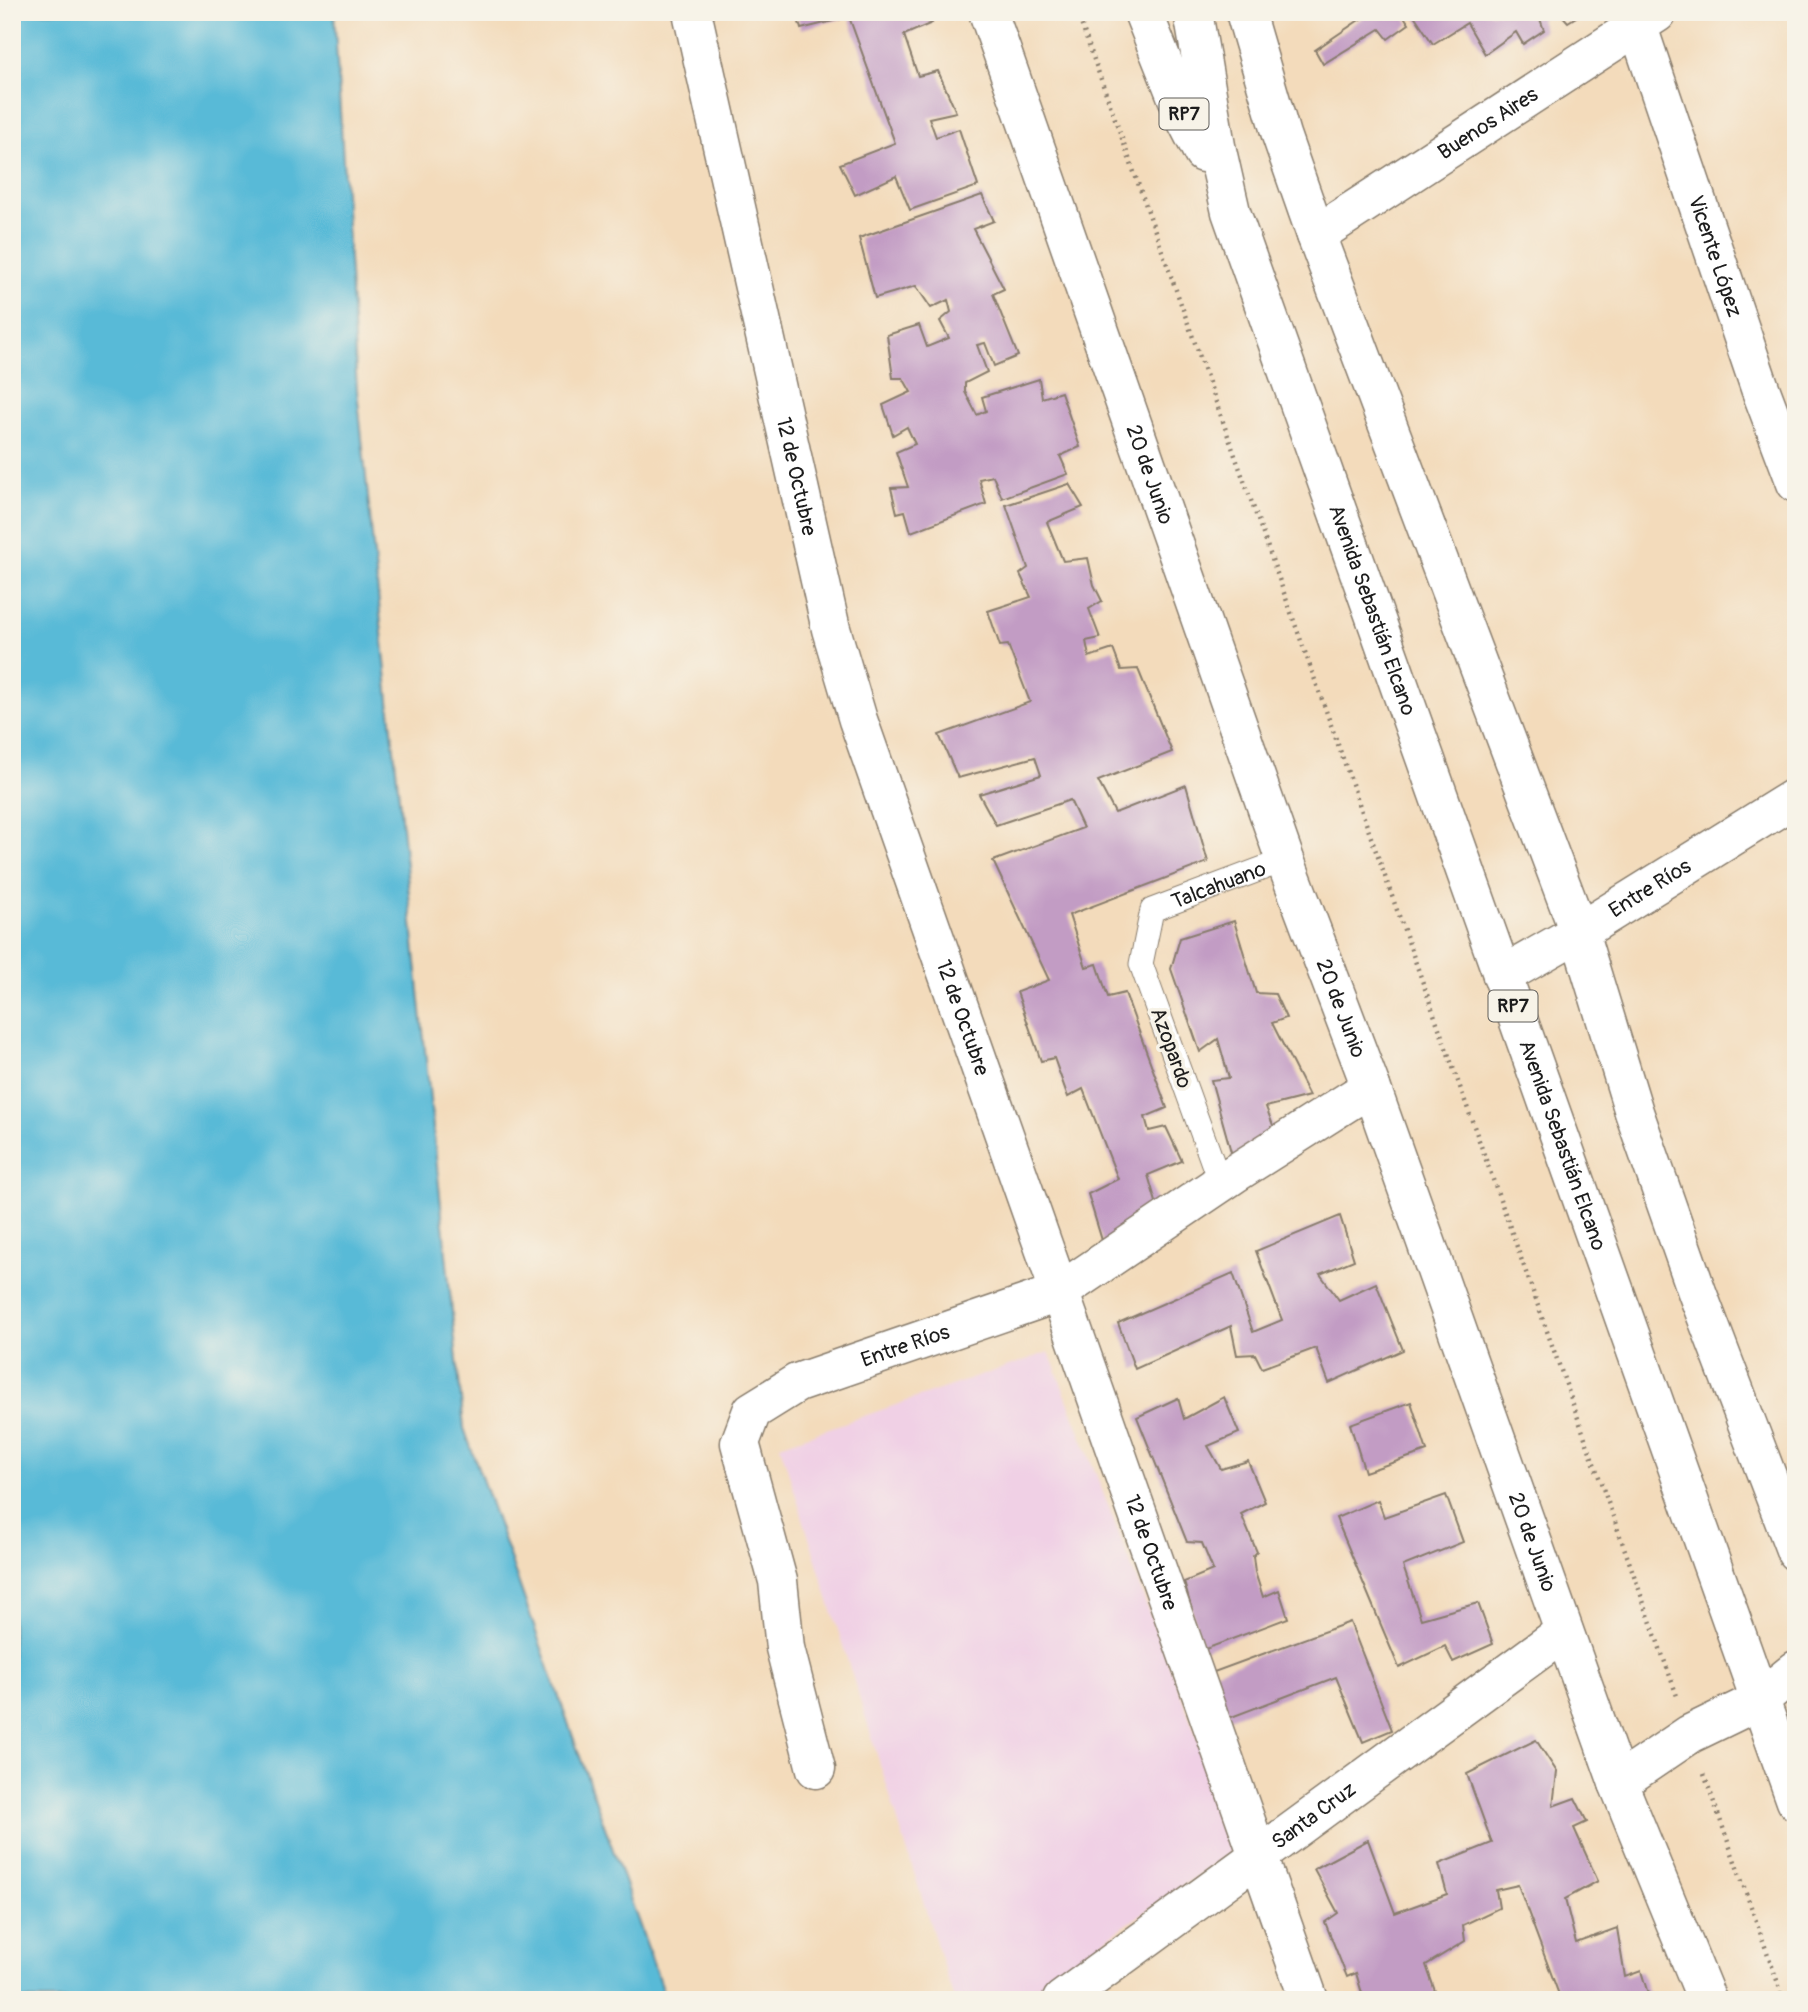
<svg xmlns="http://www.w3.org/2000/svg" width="1808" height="2012" viewBox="0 0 1808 2012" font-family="Pangolin,sans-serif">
<rect width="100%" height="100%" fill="#f7f3e8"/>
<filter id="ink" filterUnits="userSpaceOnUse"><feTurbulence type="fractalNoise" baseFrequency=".0143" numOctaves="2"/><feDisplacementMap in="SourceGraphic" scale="14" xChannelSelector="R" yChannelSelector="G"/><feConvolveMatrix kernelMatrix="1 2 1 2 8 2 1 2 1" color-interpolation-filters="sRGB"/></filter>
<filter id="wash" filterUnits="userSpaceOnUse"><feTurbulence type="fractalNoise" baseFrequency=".00686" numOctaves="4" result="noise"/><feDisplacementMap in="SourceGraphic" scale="28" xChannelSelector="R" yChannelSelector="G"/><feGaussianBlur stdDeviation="1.57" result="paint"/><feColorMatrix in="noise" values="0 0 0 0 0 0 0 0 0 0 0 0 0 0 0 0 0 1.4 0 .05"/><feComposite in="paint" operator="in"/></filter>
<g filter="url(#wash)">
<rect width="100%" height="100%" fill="#f3dbbb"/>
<path fill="#f0d0e5" d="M 1049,1352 L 1239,1846 L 1019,2000 L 954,2000 L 780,1445 Z"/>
<path fill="#58bad7" stroke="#3a6b7a" stroke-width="2" d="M 12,12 L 334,12 L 357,390 L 464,1428 L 666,2000 L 12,2000 Z"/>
<g id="blocks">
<g fill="#c29cc4">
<path d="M 796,12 L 926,12 L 932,23 L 904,35 L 918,76 L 938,71 L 956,112 L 929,118 L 936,137 L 959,129 L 978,186 L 910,210 L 896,176 L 855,195 L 840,164 L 895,143 L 849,17 L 801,29 Z"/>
<path d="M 1371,12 L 1401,12 L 1409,24 L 1388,39 L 1380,29 L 1323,64 L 1315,50 Z"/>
<path d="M 1412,12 L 1552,12 L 1540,19 L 1544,30 L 1523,44 L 1516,32 L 1485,54 L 1467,23 L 1433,44 Z"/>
<path d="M 1559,12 L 1584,12 L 1568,22 Z"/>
<path d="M 982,195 L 994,221 L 973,229 L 1004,289 L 993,294 L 1018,356 L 994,366 L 985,343 L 977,345 L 987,372 L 965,383 L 965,392 L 977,415 L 986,411 L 982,397 L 1039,379 L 1042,398 L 1061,392 L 1080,447 L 1060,456 L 1068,474 L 1002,498 L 993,476 L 979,479 L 986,504 L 911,532 L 905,511 L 897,513 L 891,488 L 908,487 L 896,452 L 915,444 L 907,427 L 893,435 L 883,405 L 911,392 L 903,378 L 893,378 L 887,335 L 919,325 L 927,347 L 949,338 L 940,321 L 951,312 L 948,300 L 931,308 L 916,286 L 875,298 L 859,238 Z"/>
<path d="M 1069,484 L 1083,507 L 1047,522 L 1063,561 L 1088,558 L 1094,585 L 1102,601 L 1089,609 L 1100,638 L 1086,641 L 1089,657 L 1113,649 L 1121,670 L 1138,669 L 1172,752 L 1098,781 L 1115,813 L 1186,785 L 1208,862 L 1069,915 L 1086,967 L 1097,964 L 1108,997 L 1125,993 L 1167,1108 L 1145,1117 L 1149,1131 L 1166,1127 L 1182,1161 L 1148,1175 L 1161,1219 L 1104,1247 L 1088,1194 L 1118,1179 L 1083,1089 L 1068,1097 L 1054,1058 L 1041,1061 L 1017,992 L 1049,980 L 993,861 L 1083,828 L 1070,800 L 996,825 L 979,794 L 1041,775 L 1035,757 L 958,778 L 939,735 L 1030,702 L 1008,645 L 1000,646 L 988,611 L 1031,597 L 1020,574 L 1028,568 L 1006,505 Z"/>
<path d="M 1234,921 L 1256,993 L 1275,994 L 1286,1018 L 1272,1023 L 1309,1096 L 1266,1107 L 1279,1141 L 1233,1159 L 1211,1080 L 1229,1078 L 1218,1039 L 1200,1052 L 1171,969 L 1180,938 Z"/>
<path d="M 1340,1216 L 1354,1260 L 1320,1274 L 1339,1300 L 1376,1283 L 1403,1350 L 1329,1383 L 1316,1348 L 1262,1368 L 1255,1354 L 1237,1355 L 1231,1326 L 1135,1369 L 1118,1323 L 1233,1273 L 1253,1332 L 1282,1320 L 1256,1251 Z"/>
<path d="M 1224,1397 L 1239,1433 L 1208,1446 L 1221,1469 L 1248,1461 L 1265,1502 L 1241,1514 L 1257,1552 L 1253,1556 L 1255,1572 L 1263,1597 L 1279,1590 L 1288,1618 L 1203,1650 L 1184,1582 L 1213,1570 L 1202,1543 L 1187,1542 L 1137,1417 L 1178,1398 L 1184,1419 Z"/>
<path d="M 1411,1402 L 1427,1451 L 1365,1472 L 1350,1424 Z"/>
<path d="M 1446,1495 L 1463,1542 L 1403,1566 L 1421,1619 L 1478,1603 L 1493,1644 L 1453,1662 L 1445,1646 L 1399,1668 L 1336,1518 L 1378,1500 L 1384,1517 Z"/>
<path d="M 1350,1622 L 1392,1730 L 1363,1742 L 1336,1677 L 1229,1718 L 1211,1673 Z"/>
<path d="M 1536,1740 L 1557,1772 L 1553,1806 L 1575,1798 L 1587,1822 L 1574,1828 L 1598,1881 L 1565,1899 L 1576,1943 L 1617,1928 L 1625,1977 L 1641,1971 L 1650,2000 L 1561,2000 L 1518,1885 L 1496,1890 L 1499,1908 L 1463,1925 L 1465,1941 L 1426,1965 L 1438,2000 L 1364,2000 L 1356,1973 L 1347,1977 L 1325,1922 L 1338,1913 L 1314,1869 L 1368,1840 L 1395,1913 L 1447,1894 L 1439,1864 L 1492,1843 L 1467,1774 Z"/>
</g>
</g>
</g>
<g filter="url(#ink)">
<use href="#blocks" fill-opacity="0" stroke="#887c6c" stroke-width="2"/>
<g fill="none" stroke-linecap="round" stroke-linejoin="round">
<defs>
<g id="lane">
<path id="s1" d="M 1220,1183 L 1141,964 L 1152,910 L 1285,860"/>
</g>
<g id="street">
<path id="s2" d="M 692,12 L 831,629 L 858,720 L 1309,2000"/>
<path id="s3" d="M 988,12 L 1285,860 L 1371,1087 L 1618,1783 L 1707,2000"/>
<path d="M 1245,12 L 1281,135 L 1316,235 L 1579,932 L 1634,1112 L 1697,1292 L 1796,1552"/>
<path id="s4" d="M 1638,27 L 1760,388 L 1796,483"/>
<path id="s5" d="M 1316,235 L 1657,13"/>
<path id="s6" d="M 1502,976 L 1579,932 L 1796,797"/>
<path id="s7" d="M 816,1769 L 785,1648 L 778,1581 L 740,1443 L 752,1411 L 797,1383 L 1058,1293 L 1234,1174 L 1371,1087"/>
<path d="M 1618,1783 L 1690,1734 L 1758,1701 L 1796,1670"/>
<path id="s8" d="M 1062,2000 L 1564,1632"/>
</g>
<g id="primary">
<path d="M 1143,12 L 1186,120 L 1203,153"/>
<path id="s9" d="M 1193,12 L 1216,146 L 1231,212 L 1796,1801"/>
</g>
</defs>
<use href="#lane" stroke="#887c6c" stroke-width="25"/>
<use href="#street" stroke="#887c6c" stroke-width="41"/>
<use href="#primary" stroke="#887c6c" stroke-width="41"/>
<g stroke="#887c6c" stroke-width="4.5" stroke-dasharray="2 5" stroke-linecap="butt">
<path d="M 1077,12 L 1677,1696"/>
<path d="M 1704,1774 L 1784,2000"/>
</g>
<use href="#lane" stroke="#fff" stroke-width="23"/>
<use href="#street" stroke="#fff" stroke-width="38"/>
<use href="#primary" stroke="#fff" stroke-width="38"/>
</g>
</g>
<g text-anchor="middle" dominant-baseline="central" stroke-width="7" stroke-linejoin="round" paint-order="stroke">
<g fill="#f7f3e8" stroke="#5e5c59" stroke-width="2">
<rect x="1159.5" y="98.5" width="49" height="31" rx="5"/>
<rect x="1488.5" y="990.5" width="49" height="31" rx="5"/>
</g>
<g font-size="19" font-weight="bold" fill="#1c1c1c">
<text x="1184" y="114">RP7</text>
<text x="1513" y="1006">RP7</text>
</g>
<g font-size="21" fill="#1c1c1c" stroke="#f7f3e8">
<text stroke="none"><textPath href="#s5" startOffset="205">Buenos Aires</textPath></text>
<text stroke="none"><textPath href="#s4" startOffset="242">Vicente López</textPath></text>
<text stroke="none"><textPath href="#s3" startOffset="490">20 de Junio</textPath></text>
<text stroke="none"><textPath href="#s2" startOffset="476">12 de Octubre</textPath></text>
<text stroke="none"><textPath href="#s9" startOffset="626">Avenida Sebastián Elcano</textPath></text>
<text stroke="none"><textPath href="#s1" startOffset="359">Talcahuano</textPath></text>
<text stroke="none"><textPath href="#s6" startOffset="172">Entre Ríos</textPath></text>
<text stroke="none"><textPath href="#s3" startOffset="1057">20 de Junio</textPath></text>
<text stroke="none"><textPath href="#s2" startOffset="1043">12 de Octubre</textPath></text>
<text transform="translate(1171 1048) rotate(70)">Azopardo</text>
<text stroke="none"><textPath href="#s9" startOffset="1194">Avenida Sebastián Elcano</textPath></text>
<text stroke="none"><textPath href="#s7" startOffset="537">Entre Ríos</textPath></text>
<text stroke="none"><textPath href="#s3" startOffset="1624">20 de Junio</textPath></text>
<text stroke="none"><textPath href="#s2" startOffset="1610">12 de Octubre</textPath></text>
<text stroke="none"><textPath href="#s8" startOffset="312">Santa Cruz</textPath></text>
</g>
</g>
<rect width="1808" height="2012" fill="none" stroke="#f7f3e8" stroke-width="42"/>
</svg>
